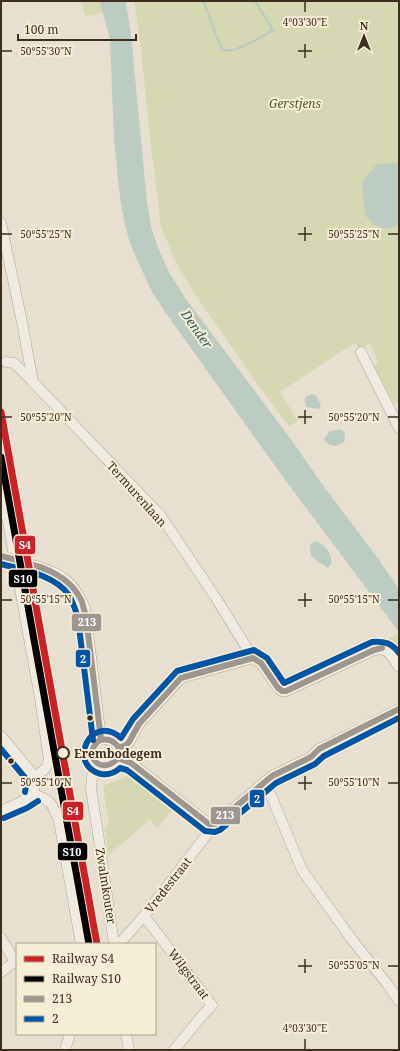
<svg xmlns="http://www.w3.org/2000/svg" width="400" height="1051" viewBox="0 0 400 1051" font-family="'Noto Serif',serif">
<rect width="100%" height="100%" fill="#e7e0d1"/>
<g fill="#d6d7b3">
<path d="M 81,1 L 99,1 L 103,13 L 85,16 Z"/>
<path d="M 134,1 L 399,1 L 399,163 L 397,163 L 399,224 L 399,221 L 399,402 L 394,404 L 374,367 L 378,361 L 370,344 L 361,349 L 354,343 L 280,392 L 298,421 L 289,426 L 258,385 L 197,297 L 175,261 L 161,226 L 149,129 L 140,40 Z"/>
<path d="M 399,633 L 399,659 L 386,640 Z"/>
<path d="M 127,776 L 149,792 L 155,788 L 175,806 L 157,828 L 150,819 L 108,856 L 105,829 L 109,823 L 103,786 Z"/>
</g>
<g fill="#bcccc2">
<path d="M 99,1 L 125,1 L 126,3 L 131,34 L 147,202 L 151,227 L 158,248 L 170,274 L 186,299 L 290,438 L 322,484 L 377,557 L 399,589 L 399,632 L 283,477 L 163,309 L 152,292 L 135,255 L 129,240 L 124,221 L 120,197 L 114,139 L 110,39 L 103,13 Z"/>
<path d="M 397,163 L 399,163 L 399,224 L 389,229 L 374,225 L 365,215 L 362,182 L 377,164 Z"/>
<path d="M 312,394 L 316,395 L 321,405 L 319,409 L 306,407 L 305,398 L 307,396 Z"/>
<path d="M 336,430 L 342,430 L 345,433 L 344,442 L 337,446 L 329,445 L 324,439 L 330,431 Z"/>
<path d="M 316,541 C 325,545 333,554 331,564 L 328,568 L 318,562 L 311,556 L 310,545 Z"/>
</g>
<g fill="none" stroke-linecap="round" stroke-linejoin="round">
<path stroke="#bcccc2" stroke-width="2.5" d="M 203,1 L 222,50 C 235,54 261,37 273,30 L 255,1"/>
<defs>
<g id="minor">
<path d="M 1,223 L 22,322 L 33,382"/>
<path d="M 361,352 L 399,428"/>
<path d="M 6,362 L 14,363 L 33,382 L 161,516 L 216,598 L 253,658 L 261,663 L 278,688 L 282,691 L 286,691 L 374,650 C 389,647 391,656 399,667"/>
<path d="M 1,484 L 40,698 L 49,760 L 46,768 L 35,777"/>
<path d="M 36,566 C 62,573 74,583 85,608 L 101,739"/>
<path d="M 1,736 L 35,777 L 35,785 L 33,794"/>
<circle cx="105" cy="753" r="14"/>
<path d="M 119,748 L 126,745 L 129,742 L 139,724 L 181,678 L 253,658"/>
<path d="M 118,758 L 131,763 L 209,824 L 215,824 L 272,776 L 311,757 L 319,749 L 361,729 L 399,709"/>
<path d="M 99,765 L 92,777 L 91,789 L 99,840 L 114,944"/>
<path d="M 265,781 L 302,870 L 353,941 L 388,985 L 399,1001"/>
<path d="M 33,794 C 50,799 53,804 59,821 L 81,944"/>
<path d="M 1,811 L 23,801 L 33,794"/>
<path d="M 144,916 L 212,1005 L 201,1017 L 174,1050"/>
<path d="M 1,938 L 14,960 L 12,964 L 1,972"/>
<path d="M 119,944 L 144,916 L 215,824"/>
<path d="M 126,1034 L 129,1050"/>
<path d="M 65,1050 L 70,1034"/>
</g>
</defs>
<use href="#minor" stroke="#ada599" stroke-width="11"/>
<use href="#minor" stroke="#efebe3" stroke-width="10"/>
<defs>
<path id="minor-bridge" d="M 7,558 L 36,566"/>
</defs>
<use href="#minor-bridge" stroke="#ada599" stroke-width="11" stroke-linecap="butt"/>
<use href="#minor-bridge" stroke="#efebe3" stroke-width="10"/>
<defs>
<g id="bus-1">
<path d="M 1,556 C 31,564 68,570 82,602 C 83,607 85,612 86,617 L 101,739"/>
<path d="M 119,748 C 114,741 109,738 100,740 C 82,752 99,778 118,758 L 131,763 L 209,824 L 215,824 L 272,776 L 311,757 L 319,749 L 399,709"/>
<path d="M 119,748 L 126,745 L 129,742 L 139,724 L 181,678 L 253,658 L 261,663 L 278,688 L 282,691 L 286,691 L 374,650 L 382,648"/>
</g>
<g id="bus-2">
<path d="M 1,564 C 24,570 54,575 69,595 C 73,603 76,610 78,619 L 93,740"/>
<path d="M 399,653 C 392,643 384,641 372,642 L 284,683 L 267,658 L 254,650 L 177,671 L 133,719 L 121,738 C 91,712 66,765 101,774 C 108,775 115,773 120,768 L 127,770 L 205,831 L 215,832 L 220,830 L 276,783 L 315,764 L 324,756 L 399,718"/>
<path d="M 1,749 L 27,780 L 25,792"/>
<path d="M 4,818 L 27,808 L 38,801"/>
</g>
</defs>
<use href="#bus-1" stroke="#f7eed8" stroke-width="9"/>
<use href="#bus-2" stroke="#f7eed8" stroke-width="9"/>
<use href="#bus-1" stroke="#9e9690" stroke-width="6"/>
<use href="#bus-2" stroke="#0056a4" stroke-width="6"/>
<defs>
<path id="rail-1" d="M 1,412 L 97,944"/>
<path id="rail-2" d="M 1,457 L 89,944"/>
</defs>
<use href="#rail-1" stroke="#f7eed8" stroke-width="10"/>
<use href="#rail-2" stroke="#f7eed8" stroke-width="10"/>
<use href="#rail-1" stroke="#cb2127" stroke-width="7"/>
<use href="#rail-2" stroke="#000" stroke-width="7"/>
</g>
<path fill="none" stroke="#3d2e20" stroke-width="1.5" d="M 305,2 L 305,12M 305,44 L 305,58M 2,51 L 12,51M 298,51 L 312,51M 305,227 L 305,241M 2,234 L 12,234M 298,234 L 312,234M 388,234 L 398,234M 305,410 L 305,424M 2,417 L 12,417M 298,417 L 312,417M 388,417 L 398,417M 305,593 L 305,607M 2,600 L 12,600M 298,600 L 312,600M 388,600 L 398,600M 305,776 L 305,790M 2,783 L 12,783M 298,783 L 312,783M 388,783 L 398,783M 305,959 L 305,973M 298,966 L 312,966M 388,966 L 398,966M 305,1039 L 305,1049"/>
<g fill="#3d2e20" stroke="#f7eed8" stroke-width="1.5">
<circle cx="90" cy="718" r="3.5"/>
<circle cx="11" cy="761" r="3.5"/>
</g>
<circle fill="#f7eed8" stroke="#3d2e20" stroke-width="2" cx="63" cy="753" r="6"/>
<g text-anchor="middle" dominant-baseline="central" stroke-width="4" stroke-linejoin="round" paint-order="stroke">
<g font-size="12" font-style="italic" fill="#4d5a26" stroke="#f7eed8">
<text x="295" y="103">Gerstjens</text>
</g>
<g font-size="12" fill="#3d2e20" stroke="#f7eed8">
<text transform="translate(137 494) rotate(48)">Termurenlaan</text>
<text transform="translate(168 885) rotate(-52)">Vredestraat</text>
<text transform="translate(106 886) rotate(81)">Zwalmkouter</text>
<text transform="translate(189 974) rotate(53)">Wilgstraat</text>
</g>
<g font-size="12" font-weight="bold" fill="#3d2e20" stroke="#f7eed8" text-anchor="start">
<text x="74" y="753">Erembodegem</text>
</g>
<g font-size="13" font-style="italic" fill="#2f5d5a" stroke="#f7eed8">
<text transform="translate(197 329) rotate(55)">Dender</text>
</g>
</g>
<g font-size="10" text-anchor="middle" fill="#3d2e20" stroke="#f7eed8" stroke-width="4" stroke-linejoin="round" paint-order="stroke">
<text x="305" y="26">4°03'30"E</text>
<text x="46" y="55">50°55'30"N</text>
<text x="46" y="238">50°55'25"N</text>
<text x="354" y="238">50°55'25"N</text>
<text x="46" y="421">50°55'20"N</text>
<text x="354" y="421">50°55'20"N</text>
<text x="46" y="603">50°55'15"N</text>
<text x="354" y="603">50°55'15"N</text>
<text x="46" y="786">50°55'10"N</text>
<text x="354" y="786">50°55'10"N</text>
<text x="354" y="969">50°55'05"N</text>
<text x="305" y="1032">4°03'30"E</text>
</g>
<g stroke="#f7eed8" stroke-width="1.5">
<rect x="14" y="535" width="22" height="20" rx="4" fill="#cb2127"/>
<rect x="8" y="569" width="30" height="19" rx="4" fill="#000"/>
<rect x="71" y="613" width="31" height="19" rx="4" fill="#9e9690"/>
<rect x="75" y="649" width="16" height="19" rx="4" fill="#0056a4"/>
<rect x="249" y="789" width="16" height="19" rx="4" fill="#0056a4"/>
<rect x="62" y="801" width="22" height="20" rx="4" fill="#cb2127"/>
<rect x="210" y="806" width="31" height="19" rx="4" fill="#9e9690"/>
<rect x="57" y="842" width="31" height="19" rx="4" fill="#000"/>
</g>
<g font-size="11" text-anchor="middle" font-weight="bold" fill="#fff">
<text x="25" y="549">S4</text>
<text x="23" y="583">S10</text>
<text x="87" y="626">213</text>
<text x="83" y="663">2</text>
<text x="257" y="803">2</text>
<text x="73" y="815">S4</text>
<text x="225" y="819">213</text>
<text x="72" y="856">S10</text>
</g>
<rect width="400" height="1051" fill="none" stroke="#3d2e20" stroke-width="4"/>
<rect x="16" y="943" width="140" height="92" fill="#f7eed8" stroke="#ada18e"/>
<rect x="24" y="956" width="20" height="6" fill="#cb2127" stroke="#ada18e"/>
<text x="52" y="963" font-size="12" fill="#3d2e20">Railway S4</text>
<rect x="24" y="976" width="20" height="6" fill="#000000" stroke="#ada18e"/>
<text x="52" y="983" font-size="12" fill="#3d2e20">Railway S10</text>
<rect x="24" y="996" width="20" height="6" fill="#9e9690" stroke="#ada18e"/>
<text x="52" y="1003" font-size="12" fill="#3d2e20">213</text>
<rect x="24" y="1016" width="20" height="6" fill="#0056a4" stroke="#ada18e"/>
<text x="52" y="1023" font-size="12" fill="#3d2e20">2</text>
<g transform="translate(364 36)" stroke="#f7eed8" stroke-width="3" paint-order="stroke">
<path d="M0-3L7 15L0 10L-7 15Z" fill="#3d2e20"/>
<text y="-6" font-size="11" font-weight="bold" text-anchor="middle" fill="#3d2e20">N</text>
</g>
<path d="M18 34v6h118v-6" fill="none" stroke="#3d2e20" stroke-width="2"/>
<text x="24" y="34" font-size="12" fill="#3d2e20" stroke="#f7eed8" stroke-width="3" paint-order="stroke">100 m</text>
</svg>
